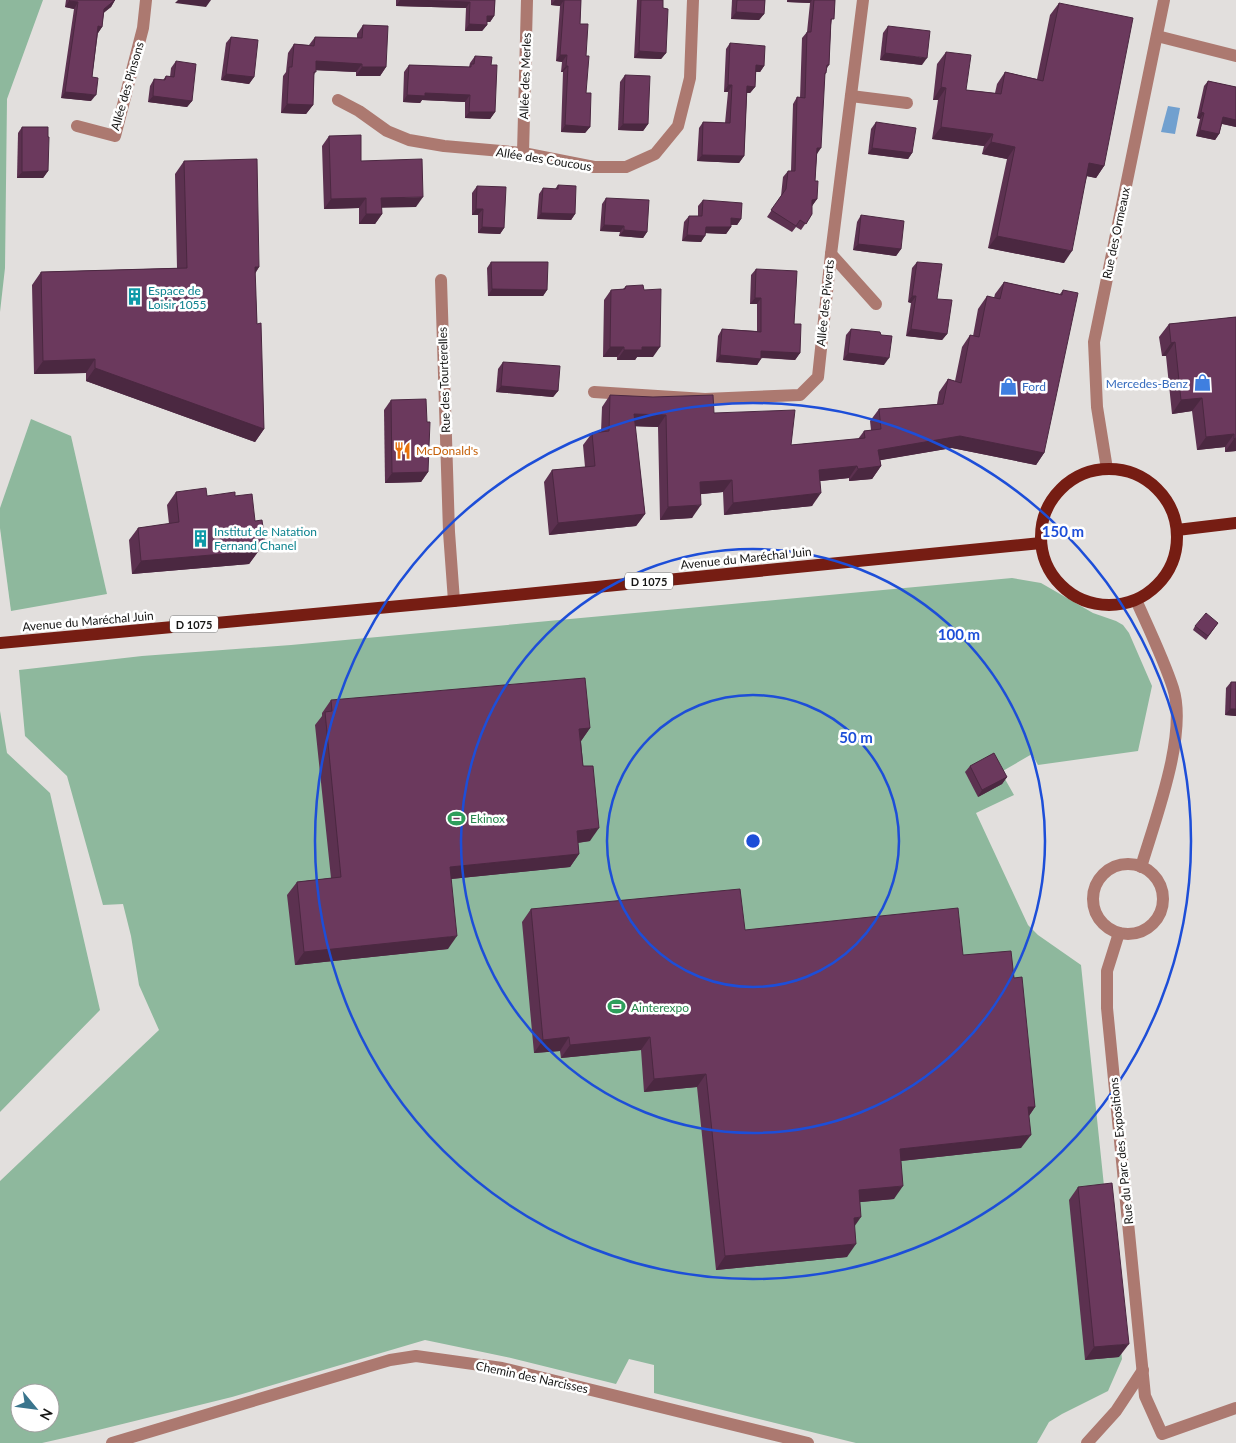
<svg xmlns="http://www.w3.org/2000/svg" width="1236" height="1443" viewBox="0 0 1236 1443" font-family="Lato,sans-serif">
<rect width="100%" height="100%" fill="#e2dfdd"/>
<g fill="#8eb89d" fill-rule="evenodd">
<path d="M 0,0 L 43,0 L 7,99 L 5,268 L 0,312 Z"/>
<path d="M 31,419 L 71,436 L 107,594 L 11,611 L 0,528 L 0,508 Z"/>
<path d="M 1012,578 L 1041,583 L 1093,613 L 1116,621 L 1123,625 L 1129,633 L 1152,686 L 1138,751 L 1038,765 L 1032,754 L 1001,772 L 1014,795 L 976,813 L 1028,925 L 1038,935 L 1081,965 L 1122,1359 L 1108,1391 L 1062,1414 L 1049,1422 L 1037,1443 L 856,1443 L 654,1393 L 654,1365 L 629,1359 L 616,1384 L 511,1358 L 425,1340 L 232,1397 L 86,1433 L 42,1443 L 0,1443 L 0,1181 L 159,1030 L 139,985 L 131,936 L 123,904 L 103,905 L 67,776 L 25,736 L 19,670 L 142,656 L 291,645 ZM 20,1393 L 50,1393 L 50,1423 L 20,1423 Z"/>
<path d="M 0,711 L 7,753 L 50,793 L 100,1010 L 0,1112 Z"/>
</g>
<path fill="#71a0cf" d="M 1168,106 L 1180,108 L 1175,134 L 1161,132 Z"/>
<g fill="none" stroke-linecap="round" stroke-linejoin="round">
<g stroke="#ac7970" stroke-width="12">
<path d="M 1157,36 L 1236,56"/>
<path d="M 851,96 L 907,103"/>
<path d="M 338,100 L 359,111 L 387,131 L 409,140 L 444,146 L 523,153 L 594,167 L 626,167 L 655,154 L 678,126 L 690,78 L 693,0"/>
<path d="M 77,126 L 115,136 L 143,28 L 146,0"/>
<path d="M 523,153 L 527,0"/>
<path d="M 831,254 L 876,304"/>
<path d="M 441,280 L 449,532 L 454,601"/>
<path d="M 594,392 L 705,399 L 800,395 L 818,377 L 831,254 L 863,0"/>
<path d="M 1107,469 L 1097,407 L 1094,342 L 1164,0"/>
<path d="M 1136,600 C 1148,627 1164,660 1173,688 C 1188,734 1155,820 1141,867"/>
<circle cx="1128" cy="899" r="35"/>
<path d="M 1119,933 L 1107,971 L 1107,1008 L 1145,1396 L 1162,1434 L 1236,1408"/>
<path d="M 112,1443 L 390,1360 L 416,1356 L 502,1368 L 808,1443"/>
<path d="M 1087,1443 L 1116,1411 L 1143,1370"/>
</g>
<g stroke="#761d13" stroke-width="12">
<circle cx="1109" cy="537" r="68"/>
<path d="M 1177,530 L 1236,523"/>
<path d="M 0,643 L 454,601 L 1041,543"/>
</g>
</g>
<g fill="#5c3150">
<path d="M 66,0 L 115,0 L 111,7 L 104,12 L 102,27 L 98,33 L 92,77 L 91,101 L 61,98 L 74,9 L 65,7 Z"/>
<path d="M 396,0 L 495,0 L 494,16 L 490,22 L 487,22 L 487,25 L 482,31 L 465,31 L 466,8 L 396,6 Z"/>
<path d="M 551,0 L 581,0 L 580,24 L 586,56 L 586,93 L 590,127 L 585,133 L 561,132 L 563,72 L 561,72 L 562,62 L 556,61 L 560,6 L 551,5 Z"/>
<path d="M 637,0 L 663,0 L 663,8 L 666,53 L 661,59 L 634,58 Z"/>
<path d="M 732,0 L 765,0 L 764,14 L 759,20 L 731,19 Z"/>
<path d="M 787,0 L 835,0 L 831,25 L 829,65 L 827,68 L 825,75 L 817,154 L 815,181 L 817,199 L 812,206 L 812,214 L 801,230 L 796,227 L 792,232 L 767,217 L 781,196 L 783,177 L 788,171 L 791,171 L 793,104 L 797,97 L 800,98 L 802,38 L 807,32 L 810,3 L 787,2 Z"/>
<path d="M 1059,3 L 1104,166 L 1096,178 L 1087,176 L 1064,263 L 988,248 L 1007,159 L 982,154 L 984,146 L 932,139 L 938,100 L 933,100 L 937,64 L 946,52 L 966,90 L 995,93 L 997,84 L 1005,72 L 1037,79 L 1050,15 Z"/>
<path d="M 363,25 L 386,67 L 380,76 L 356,76 L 356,72 L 316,70 L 314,75 L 313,105 L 306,114 L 281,113 L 283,76 L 286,72 L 288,53 L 294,44 L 309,45 L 315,37 L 357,38 L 357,34 Z"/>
<path d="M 888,26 L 922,65 L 880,60 L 883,33 Z"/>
<path d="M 231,37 L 254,77 L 249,84 L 221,80 L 226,43 Z"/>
<path d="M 730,43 L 764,66 L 760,72 L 756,72 L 755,87 L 750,93 L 747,93 L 744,156 L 739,163 L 697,161 L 699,128 L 703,122 L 725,123 L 728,92 L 724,92 L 726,49 Z"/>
<path d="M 475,56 L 491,65 L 495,112 L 490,119 L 465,118 L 465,102 L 422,100 L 420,103 L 403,102 L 404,72 L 409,65 L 469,67 L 470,63 Z"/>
<path d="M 176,61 L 192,101 L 187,107 L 148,102 L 150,86 L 154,79 L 163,80 L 166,76 L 170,77 L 171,68 Z"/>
<path d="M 625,75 L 648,124 L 643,131 L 618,130 L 620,82 Z"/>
<path d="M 1208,81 L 1236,87 L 1236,127 L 1222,124 L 1219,134 L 1215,140 L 1196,136 L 1200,119 L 1197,118 L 1204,86 Z"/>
<path d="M 876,122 L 912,153 L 908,159 L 868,154 L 871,129 Z"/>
<path d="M 22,127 L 48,171 L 43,178 L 17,178 L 18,133 Z"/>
<path d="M 329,136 L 361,161 L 416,207 L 381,207 L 382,214 L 375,224 L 359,224 L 359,208 L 324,209 L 322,146 Z"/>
<path d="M 184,161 L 259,267 L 255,274 L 257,324 L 264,429 L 255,442 L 86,381 L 86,373 L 34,374 L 32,285 L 41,272 L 177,268 L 175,174 Z"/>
<path d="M 558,185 L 575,214 L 571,220 L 537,219 L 539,194 L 543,188 L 555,189 Z"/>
<path d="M 477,186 L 504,228 L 500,234 L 478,233 L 478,215 L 472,215 L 472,193 Z"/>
<path d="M 606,198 L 647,232 L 643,238 L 619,236 L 620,232 L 600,231 L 602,204 Z"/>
<path d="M 703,200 L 741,219 L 737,225 L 731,225 L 731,227 L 726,234 L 706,233 L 701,242 L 682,241 L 684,222 L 689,216 L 698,216 L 698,206 Z"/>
<path d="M 861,215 L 901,249 L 896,256 L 853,250 L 857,222 Z"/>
<path d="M 491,262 L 547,290 L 543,296 L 488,296 L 487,268 Z"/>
<path d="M 917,262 L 937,299 L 947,334 L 942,340 L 906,336 L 911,303 L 908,302 L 912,268 Z"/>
<path d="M 756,269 L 794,324 L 800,353 L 795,360 L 761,358 L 757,365 L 716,362 L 718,336 L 722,329 L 757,331 L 757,304 L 750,304 L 751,275 Z"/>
<path d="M 1004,282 L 1060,294 L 1063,290 L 1044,453 L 1036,465 L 952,448 L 880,460 L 881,466 L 872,479 L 849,481 L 849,478 L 820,481 L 812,506 L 724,515 L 723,492 L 701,494 L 692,518 L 660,520 L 658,427 L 635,426 L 645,514 L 636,526 L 549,535 L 544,482 L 552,470 L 585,467 L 583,445 L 592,433 L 601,432 L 602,407 L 610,395 L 714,413 L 791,445 L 858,439 L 864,431 L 871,430 L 870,421 L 879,409 L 937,404 L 939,392 L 948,379 L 955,381 L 962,347 L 970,335 L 973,336 L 978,309 L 987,296 L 994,298 L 995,294 Z"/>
<path d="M 626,286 L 653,357 L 637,357 L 635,360 L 617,360 L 617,357 L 603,357 L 604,300 L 611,290 L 623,289 Z"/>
<path d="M 1236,317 L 1236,451 L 1225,452 L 1225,447 L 1197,450 L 1192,411 L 1172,414 L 1166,356 L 1162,356 L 1159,337 L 1169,324 Z"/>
<path d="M 851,329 L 881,335 L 884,365 L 843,360 L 846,335 Z"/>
<path d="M 503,362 L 558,391 L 553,397 L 496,392 L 498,369 Z"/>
<path d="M 391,400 L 428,472 L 421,482 L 385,483 L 384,410 Z"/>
<path d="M 176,492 L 207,496 L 235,496 L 255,521 L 265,542 L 249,564 L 132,574 L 129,540 L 138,528 L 169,524 L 167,505 Z"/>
<path d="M 1218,623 L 1206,640 L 1193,630 L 1195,626 Z"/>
<path d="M 1231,682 L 1236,682 L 1236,716 L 1225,715 L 1226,688 Z"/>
<path d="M 331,700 L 590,728 L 581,741 L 590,841 L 578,843 L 579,854 L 570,867 L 451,879 L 448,949 L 295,965 L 287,895 L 297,882 L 331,878 L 315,725 L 322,716 L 322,713 Z"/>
<path d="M 970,766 L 1007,777 L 1002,784 L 978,797 L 965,772 Z"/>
<path d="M 531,909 L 745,930 L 963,955 L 1014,978 L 1035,1107 L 1029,1116 L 1021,1148 L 901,1161 L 894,1199 L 860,1202 L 847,1257 L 716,1270 L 697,1087 L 644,1092 L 641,1050 L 561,1058 L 560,1051 L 534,1053 L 522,922 Z"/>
<path d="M 1078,1187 L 1119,1357 L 1085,1360 L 1069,1200 Z"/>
</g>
<g fill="#4b2841">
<path d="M 115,0 L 111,7 L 100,16 L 104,9 Z"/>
<path d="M 178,0 L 211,0 L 206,7 L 175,3 Z"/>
<path d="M 400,0 L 414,0 L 470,2 L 466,8 L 396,6 Z"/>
<path d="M 555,0 L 564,0 L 560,6 L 551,5 Z"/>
<path d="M 788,0 L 812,0 L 810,3 L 787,2 Z"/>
<path d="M 69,1 L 78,2 L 74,9 L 65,7 Z"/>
<path d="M 736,12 L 764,14 L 759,20 L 731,19 Z"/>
<path d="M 487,16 L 494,16 L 490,22 L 483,22 Z"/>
<path d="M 469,24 L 487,25 L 482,31 L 465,31 Z"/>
<path d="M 98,26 L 102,27 L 98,33 L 94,32 Z"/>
<path d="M 639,51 L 666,53 L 661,59 L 634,58 Z"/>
<path d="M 885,53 L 927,58 L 922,65 L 880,60 Z"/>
<path d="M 560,55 L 567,55 L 562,62 L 556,61 Z"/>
<path d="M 316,61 L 362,64 L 356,72 L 310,70 Z"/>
<path d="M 756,65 L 764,66 L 760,72 L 752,72 Z"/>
<path d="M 566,66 L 568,66 L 563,72 L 561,72 Z"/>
<path d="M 362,67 L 386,67 L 380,76 L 356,76 Z"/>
<path d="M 226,74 L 254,77 L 249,84 L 221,80 Z"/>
<path d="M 728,85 L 732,85 L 728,92 L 724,92 Z"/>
<path d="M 747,86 L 755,87 L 750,93 L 743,93 Z"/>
<path d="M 941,87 L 946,88 L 938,100 L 933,100 Z"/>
<path d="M 65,92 L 96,95 L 91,101 L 61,98 Z"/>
<path d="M 425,93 L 470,95 L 465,102 L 422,100 L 420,103 L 403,102 L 407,95 Z"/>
<path d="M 153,96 L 192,101 L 187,107 L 148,102 Z"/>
<path d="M 287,104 L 313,105 L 306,114 L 281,113 Z"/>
<path d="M 469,112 L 495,112 L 490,119 L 465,118 Z"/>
<path d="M 1201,112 L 1204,113 L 1200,119 L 1197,118 Z"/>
<path d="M 1223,117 L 1236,120 L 1236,127 L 1219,123 Z"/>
<path d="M 623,124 L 648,124 L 643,131 L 618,130 Z"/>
<path d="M 565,125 L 590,127 L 585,133 L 561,132 Z"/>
<path d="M 941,127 L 993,134 L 984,146 L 932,139 Z"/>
<path d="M 1200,130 L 1219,134 L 1215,140 L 1196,136 Z"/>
<path d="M 991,142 L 1015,147 L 1007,159 L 982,154 Z"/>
<path d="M 817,148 L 821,148 L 817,154 Z"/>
<path d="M 872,148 L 912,153 L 908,159 L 868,154 Z"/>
<path d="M 702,155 L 744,156 L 739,163 L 697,161 Z"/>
<path d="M 1089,163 L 1104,166 L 1096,178 L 1081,175 Z"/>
<path d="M 48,171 L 43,178 L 17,178 L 22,172 Z"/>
<path d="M 423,197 L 416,207 L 374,208 L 381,198 Z"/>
<path d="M 366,198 L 359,208 L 324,209 L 331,199 Z"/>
<path d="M 817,199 L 812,206 L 812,200 Z"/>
<path d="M 476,209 L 483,209 L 478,215 L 472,215 Z"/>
<path d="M 541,213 L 575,214 L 571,220 L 537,219 Z"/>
<path d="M 366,214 L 382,214 L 375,224 L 359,224 Z"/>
<path d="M 731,218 L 741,219 L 737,225 L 727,224 Z"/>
<path d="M 604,225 L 624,226 L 620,232 L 600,231 Z"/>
<path d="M 482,227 L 504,228 L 500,234 L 478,233 Z"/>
<path d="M 706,227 L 731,227 L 726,234 L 702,233 Z"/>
<path d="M 624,230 L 647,232 L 643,238 L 619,236 Z"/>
<path d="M 687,235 L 705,236 L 701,242 L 682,241 Z"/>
<path d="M 997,236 L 1072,251 L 1064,263 L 988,248 Z"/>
<path d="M 858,244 L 901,249 L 896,256 L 853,250 Z"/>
<path d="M 255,267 L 259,267 L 250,280 Z"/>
<path d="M 492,289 L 547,290 L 543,296 L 488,296 Z"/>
<path d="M 912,296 L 916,296 L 911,303 L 908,302 Z"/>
<path d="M 755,298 L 761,298 L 757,304 L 750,304 Z"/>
<path d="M 911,329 L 947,334 L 942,340 L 906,336 Z"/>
<path d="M 1175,342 L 1166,356 L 1162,356 L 1171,343 Z"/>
<path d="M 610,347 L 624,347 L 617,357 L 603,357 Z"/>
<path d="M 642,347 L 660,347 L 653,357 L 637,357 L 635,360 L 617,360 L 624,350 Z"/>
<path d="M 761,351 L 800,353 L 795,360 L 757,357 Z"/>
<path d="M 848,353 L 889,358 L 884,365 L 843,360 Z"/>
<path d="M 720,355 L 761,359 L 757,365 L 716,362 Z"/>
<path d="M 95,359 L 86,373 L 34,374 L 43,361 Z"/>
<path d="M 95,368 L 264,429 L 255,442 L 86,381 Z"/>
<path d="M 501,386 L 558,391 L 553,397 L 496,392 Z"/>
<path d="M 1202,398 L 1192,411 L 1172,414 L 1181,400 Z"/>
<path d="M 634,414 L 666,415 L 658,427 L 625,426 Z"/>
<path d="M 1234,434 L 1225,447 L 1197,450 L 1206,437 Z"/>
<path d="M 960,436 L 1044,453 L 1036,465 L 952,448 L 870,462 L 878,450 Z"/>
<path d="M 1236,438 L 1236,451 L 1225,452 L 1234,439 Z"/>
<path d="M 857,466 L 849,478 L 811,482 L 819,470 Z"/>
<path d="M 881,466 L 872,479 L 849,481 L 858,469 Z"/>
<path d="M 428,472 L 421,482 L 385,483 L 392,473 Z"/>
<path d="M 732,480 L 723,492 L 692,495 L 700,482 Z"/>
<path d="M 821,493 L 812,506 L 724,515 L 733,503 Z"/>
<path d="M 701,505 L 692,518 L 660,520 L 668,507 Z"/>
<path d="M 645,514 L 636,526 L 549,535 L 558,523 Z"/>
<path d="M 265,542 L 249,564 L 132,574 L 141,561 Z"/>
<path d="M 1230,709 L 1236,709 L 1236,716 L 1225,715 Z"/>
<path d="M 590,728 L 581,741 L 579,729 Z"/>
<path d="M 1007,777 L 1002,784 L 978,797 L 982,790 Z"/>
<path d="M 599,828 L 590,841 L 568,844 L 577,831 Z"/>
<path d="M 579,854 L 570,867 L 441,880 L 450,867 Z"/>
<path d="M 457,936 L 448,949 L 295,965 L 304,952 Z"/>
<path d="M 569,1037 L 560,1051 L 534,1053 L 543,1040 Z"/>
<path d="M 650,1037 L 641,1050 L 561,1058 L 570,1045 Z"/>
<path d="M 706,1074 L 697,1087 L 644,1092 L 654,1079 Z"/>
<path d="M 1028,1107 L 1035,1107 L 1026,1120 Z"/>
<path d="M 1031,1135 L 1021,1148 L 891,1162 L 900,1149 Z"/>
<path d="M 903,1186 L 894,1199 L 850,1203 L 859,1190 Z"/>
<path d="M 861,1217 L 852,1230 L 854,1218 Z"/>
<path d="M 856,1244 L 847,1257 L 716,1270 L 725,1256 Z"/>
<path d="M 1129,1344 L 1119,1357 L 1085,1360 L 1094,1347 Z"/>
</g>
<g fill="#6b395d" stroke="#4b2841">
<path d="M 70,0 L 115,0 L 104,9 L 102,27 L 98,26 L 92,77 L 98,78 L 96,95 L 65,92 L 78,2 L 69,1 Z"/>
<path d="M 414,0 L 495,0 L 494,16 L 487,16 L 487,25 L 469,24 L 470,2 Z"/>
<path d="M 564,0 L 581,0 L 580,24 L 588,24 L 586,56 L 589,56 L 586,93 L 591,93 L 590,127 L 565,125 L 568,66 L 566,66 L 567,55 L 560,55 Z"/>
<path d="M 641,0 L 663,0 L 663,8 L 668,9 L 666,53 L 639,51 Z"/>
<path d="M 737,0 L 765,0 L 764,14 L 736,12 Z"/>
<path d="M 814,0 L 835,0 L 834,19 L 831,19 L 829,65 L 827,65 L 826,73 L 825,73 L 821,148 L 817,148 L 815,181 L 818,181 L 817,199 L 812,200 L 812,214 L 806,224 L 800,220 L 796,226 L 771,210 L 786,189 L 788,171 L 795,171 L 797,97 L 805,98 L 807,32 L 811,32 Z"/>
<path d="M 1059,3 L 1133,18 L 1104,166 L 1089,163 L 1072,251 L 997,236 L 1015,147 L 991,142 L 993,134 L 941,127 L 946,88 L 941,87 L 946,52 L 971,55 L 966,90 L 1001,94 L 1005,72 L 1043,81 Z"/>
<path d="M 363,25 L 388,26 L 386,67 L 362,67 L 362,64 L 316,61 L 316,72 L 314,72 L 313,105 L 287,104 L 289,67 L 292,67 L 294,44 L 314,46 L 315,37 L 362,38 Z"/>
<path d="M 888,26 L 930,31 L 927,58 L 885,53 Z"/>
<path d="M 231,37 L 258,40 L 254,77 L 226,74 Z"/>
<path d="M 730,43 L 765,46 L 764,66 L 756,65 L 755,87 L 747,86 L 744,156 L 702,155 L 703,122 L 730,123 L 732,85 L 728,85 Z"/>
<path d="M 475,56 L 492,57 L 491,65 L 497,65 L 495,112 L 469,112 L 470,95 L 425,93 L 425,96 L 407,95 L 409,65 L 471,67 L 471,64 L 474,64 Z"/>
<path d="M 176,61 L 196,64 L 192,101 L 153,96 L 154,79 L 165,80 L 166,76 L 174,77 Z"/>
<path d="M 625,75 L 650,76 L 648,124 L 623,124 Z"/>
<path d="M 1208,81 L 1236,87 L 1236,120 L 1223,117 L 1219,134 L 1200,130 L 1204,113 L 1201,112 Z"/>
<path d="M 876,122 L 916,128 L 912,153 L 872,148 Z"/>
<path d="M 22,127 L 48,127 L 48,137 L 49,137 L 48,171 L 22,172 Z"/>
<path d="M 361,135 L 361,161 L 422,159 L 423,197 L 381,198 L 382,214 L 366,214 L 366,198 L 331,199 L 329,136 Z"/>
<path d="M 257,159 L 259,267 L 255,267 L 257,324 L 261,323 L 264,429 L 95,368 L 95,359 L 43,361 L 41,272 L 187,268 L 184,161 Z"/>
<path d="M 558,185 L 576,186 L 575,214 L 541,213 L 543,188 L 558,189 Z"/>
<path d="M 477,186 L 506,187 L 504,228 L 482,227 L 483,209 L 476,209 Z"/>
<path d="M 606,198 L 649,200 L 647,232 L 624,230 L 624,226 L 604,225 Z"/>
<path d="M 703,200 L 742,203 L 741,219 L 731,218 L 731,227 L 706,227 L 705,236 L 687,235 L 689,216 L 702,216 Z"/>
<path d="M 861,215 L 904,221 L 901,249 L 858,244 Z"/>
<path d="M 491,262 L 548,262 L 547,290 L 492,289 Z"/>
<path d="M 917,262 L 942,264 L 937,299 L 952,300 L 947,334 L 911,329 L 916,296 L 912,296 Z"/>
<path d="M 756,269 L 797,271 L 794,324 L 801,324 L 800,353 L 761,351 L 761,359 L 720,355 L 722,329 L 761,332 L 761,298 L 755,298 Z"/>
<path d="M 1004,282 L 1062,295 L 1063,290 L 1078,293 L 1044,453 L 960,436 L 878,450 L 881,466 L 858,469 L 857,466 L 819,470 L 821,493 L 733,503 L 732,480 L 700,482 L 701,505 L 668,507 L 666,415 L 634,414 L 645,514 L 558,523 L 552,470 L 595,466 L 592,433 L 609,431 L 610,395 L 653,397 L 713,395 L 714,413 L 795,410 L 791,445 L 865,438 L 864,431 L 881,429 L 879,409 L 943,404 L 948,379 L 961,383 L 970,335 L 979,337 L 987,296 L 1000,299 Z"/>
<path d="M 643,285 L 644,290 L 661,289 L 660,347 L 642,347 L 642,350 L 624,350 L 624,347 L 610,347 L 611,290 L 625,289 L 626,286 Z"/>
<path d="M 1236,317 L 1236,438 L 1234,439 L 1234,434 L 1206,437 L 1202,398 L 1181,400 L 1175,342 L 1171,343 L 1169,324 Z"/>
<path d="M 851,329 L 880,332 L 881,335 L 892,336 L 889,358 L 848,353 Z"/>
<path d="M 503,362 L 560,366 L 558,391 L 501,386 Z"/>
<path d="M 426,399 L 427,422 L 430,422 L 428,472 L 392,473 L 391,400 Z"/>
<path d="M 206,488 L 207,496 L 235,492 L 235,496 L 252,494 L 255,521 L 262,520 L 265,542 L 257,543 L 258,551 L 141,561 L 138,528 L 179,522 L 176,492 Z"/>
<path d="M 1206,613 L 1218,623 L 1208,636 L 1195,626 Z"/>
<path d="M 585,678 L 590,728 L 579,729 L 583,766 L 593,766 L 599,828 L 577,831 L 579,854 L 450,867 L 457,936 L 304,952 L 297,882 L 341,877 L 325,712 L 332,711 L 331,700 Z"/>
<path d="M 1231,682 L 1236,682 L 1236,709 L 1230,709 Z"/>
<path d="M 994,753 L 1007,777 L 982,790 L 970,766 Z"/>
<path d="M 740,889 L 745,930 L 958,908 L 963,955 L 1011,951 L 1014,978 L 1022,977 L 1035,1107 L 1028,1107 L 1031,1135 L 900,1149 L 903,1186 L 859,1190 L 861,1217 L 854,1218 L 856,1244 L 725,1256 L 706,1074 L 654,1079 L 650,1037 L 570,1045 L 569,1037 L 543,1040 L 531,909 Z"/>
<path d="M 1112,1183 L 1129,1344 L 1094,1347 L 1078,1187 Z"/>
</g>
<g fill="none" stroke="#1d4ed8" stroke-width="2.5">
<circle cx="753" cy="841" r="146"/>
<circle cx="753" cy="841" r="292"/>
<circle cx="753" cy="841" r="438"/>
</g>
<defs>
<symbol id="building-bare" viewBox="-9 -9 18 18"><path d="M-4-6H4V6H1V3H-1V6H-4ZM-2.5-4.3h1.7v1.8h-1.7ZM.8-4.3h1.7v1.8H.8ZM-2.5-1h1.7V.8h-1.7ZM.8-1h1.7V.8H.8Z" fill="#0f9aa8" stroke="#fff" stroke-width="2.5" paint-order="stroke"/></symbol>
<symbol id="shop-bare" viewBox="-9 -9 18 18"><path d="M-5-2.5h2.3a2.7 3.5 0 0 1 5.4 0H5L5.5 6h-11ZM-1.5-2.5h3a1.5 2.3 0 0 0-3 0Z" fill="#3f7fe0" stroke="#fff" stroke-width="2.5" paint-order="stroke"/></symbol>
<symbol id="restaurant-bare" viewBox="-9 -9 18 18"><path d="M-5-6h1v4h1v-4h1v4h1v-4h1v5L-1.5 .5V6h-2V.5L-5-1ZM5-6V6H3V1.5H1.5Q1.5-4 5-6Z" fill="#e8710a" stroke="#fff" stroke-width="2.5" paint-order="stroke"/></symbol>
<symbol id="stadium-bare" viewBox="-9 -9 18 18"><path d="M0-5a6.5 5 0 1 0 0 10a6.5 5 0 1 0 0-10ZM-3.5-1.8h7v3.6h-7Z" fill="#2e9e5b" stroke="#fff" stroke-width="2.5" paint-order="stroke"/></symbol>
</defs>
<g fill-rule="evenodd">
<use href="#building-bare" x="122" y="284" width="25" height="25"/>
<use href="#shop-bare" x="1190" y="370" width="25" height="25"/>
<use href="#shop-bare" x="996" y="374" width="25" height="25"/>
<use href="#restaurant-bare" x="390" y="438" width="25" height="25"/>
<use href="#building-bare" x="188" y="526" width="25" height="25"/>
<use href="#stadium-bare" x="444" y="806" width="25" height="25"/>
<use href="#stadium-bare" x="604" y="994" width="25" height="25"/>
</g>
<g text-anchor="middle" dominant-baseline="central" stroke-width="5" stroke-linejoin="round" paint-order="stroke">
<g fill="#fff" stroke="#5b5b5a" stroke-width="1">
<rect x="625" y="572.5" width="48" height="17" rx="4"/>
<rect x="170" y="615.5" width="48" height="17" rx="4"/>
</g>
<g font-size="11" font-weight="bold" fill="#151514">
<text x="649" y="581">D 1075</text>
<text x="194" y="624">D 1075</text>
</g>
<g font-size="12" fill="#151514" stroke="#fff">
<text transform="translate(525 76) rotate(-88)">Allée des Merles</text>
<text transform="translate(127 86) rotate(-74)">Allée des Pinsons</text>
<text transform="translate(544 159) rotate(9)">Allée des Coucous</text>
<text transform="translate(1116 233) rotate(-78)">Rue des Ormeaux</text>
<text transform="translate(825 303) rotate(-84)">Allée des Piverts</text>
<text transform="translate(444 380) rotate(-92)">Rue des Tourterelles</text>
<text transform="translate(746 558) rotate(-6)">Avenue du Maréchal Juin</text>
<text transform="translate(88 621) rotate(-5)">Avenue du Maréchal Juin</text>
<text transform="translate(1121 1151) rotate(-96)">Rue du Parc des Expositions</text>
<text transform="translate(532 1377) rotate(12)">Chemin des Narcisses</text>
</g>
<g font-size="12" fill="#0d838f" stroke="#fff" text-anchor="start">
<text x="148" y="290">Espace de<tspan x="148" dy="14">Loisir 1055</tspan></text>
<text x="214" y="531">Institut de Natation<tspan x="214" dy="14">Fernand Chanel</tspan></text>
</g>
<g font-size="12" fill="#366cbe" stroke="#fff" text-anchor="end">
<text x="1188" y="383">Mercedes-Benz</text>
<text x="1022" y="386" text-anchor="start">Ford</text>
</g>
<g font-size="12" fill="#c56008" stroke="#fff" text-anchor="start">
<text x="416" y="450">McDonald's</text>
</g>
<g font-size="12" fill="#27864d" stroke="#fff" text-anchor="start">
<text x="470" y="818">Ekinox</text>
<text x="631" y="1007">Ainterexpo</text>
</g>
</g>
<circle cx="753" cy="841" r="8" fill="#1d4ed8" stroke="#fff" stroke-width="2.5"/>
<g font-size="15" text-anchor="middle" font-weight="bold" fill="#1d4ed8" stroke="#fff" stroke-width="5" stroke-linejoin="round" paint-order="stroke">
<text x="1063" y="537">150 m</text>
<text x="959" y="640">100 m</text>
<text x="856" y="743">50 m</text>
</g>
<g transform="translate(35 1408) rotate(119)"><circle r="24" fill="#ffffff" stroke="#a1a1a1"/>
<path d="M0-4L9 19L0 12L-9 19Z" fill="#3a758d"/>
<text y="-8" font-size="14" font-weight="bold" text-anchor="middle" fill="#151514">N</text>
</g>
</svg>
